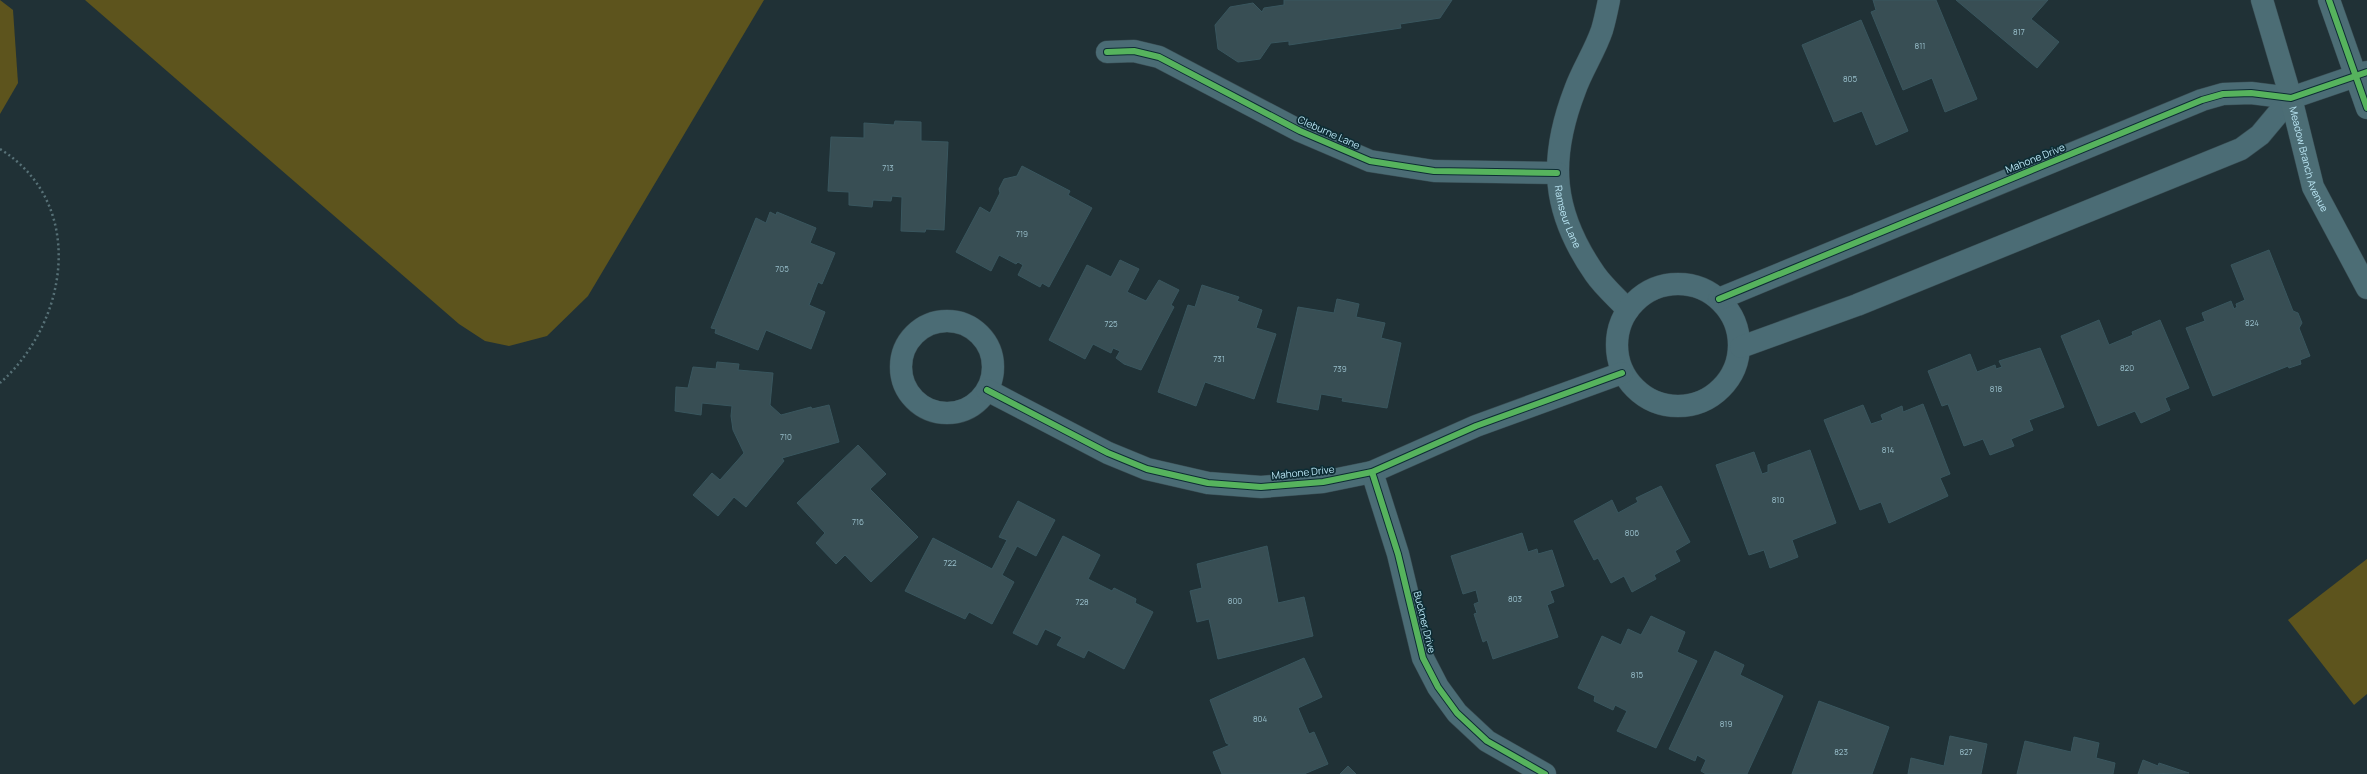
<svg xmlns="http://www.w3.org/2000/svg" width="2367" height="774" viewBox="0 0 2367 774" font-family="Manrope,sans-serif">
<rect width="100%" height="100%" fill="#203136"/>
<g fill="#5d541d">
<path d="M 0,0 L 13,10 L 18,83 L 0,114 Z"/>
<path d="M 85,0 L 764,0 L 588,296 L 547,336 L 509,346 L 485,341 L 459,324 Z"/>
<path d="M 2367,559 L 2367,694 L 2354,705 L 2288,620 Z"/>
</g>
<g fill="#384e54" stroke="#39565e">
<path d="M 1284,0 L 1452,0 L 1440,18 L 1400,24 L 1401,28 L 1289,45 L 1289,41 L 1271,43 L 1260,59 L 1238,62 L 1218,49 L 1215,25 L 1230,7 L 1253,3 L 1262,12 L 1264,8 L 1284,5 Z"/>
<path d="M 1873,0 L 1936,0 L 1977,99 L 1945,112 L 1932,78 L 1903,90 L 1871,12 L 1876,10 Z"/>
<path d="M 1956,0 L 2048,0 L 2031,19 L 2059,42 L 2037,68 Z"/>
<path d="M 1861,20 L 1908,131 L 1876,145 L 1862,111 L 1834,122 L 1802,45 Z"/>
<path d="M 895,121 L 921,122 L 921,141 L 948,142 L 944,230 L 926,229 L 925,232 L 901,231 L 902,197 L 892,196 L 891,201 L 873,200 L 872,207 L 849,205 L 849,192 L 828,191 L 831,137 L 864,138 L 864,123 L 894,125 Z"/>
<path d="M 1022,166 L 1070,191 L 1068,195 L 1092,208 L 1049,287 L 1042,283 L 1040,287 L 1018,275 L 1023,265 L 1018,262 L 1016,264 L 999,255 L 991,271 L 956,252 L 980,207 L 990,213 L 1000,193 L 999,189 L 1004,179 L 1017,176 Z"/>
<path d="M 770,212 L 776,215 L 777,212 L 816,228 L 810,243 L 835,253 L 822,284 L 818,282 L 809,305 L 825,312 L 811,349 L 766,330 L 758,350 L 715,333 L 716,329 L 711,328 L 756,218 L 766,223 Z"/>
<path d="M 2269,250 L 2293,311 L 2298,313 L 2302,323 L 2299,328 L 2310,356 L 2300,360 L 2301,364 L 2289,368 L 2288,366 L 2213,396 L 2186,328 L 2205,321 L 2202,313 L 2231,301 L 2234,309 L 2237,307 L 2236,304 L 2245,300 L 2231,265 Z"/>
<path d="M 1120,260 L 1139,269 L 1127,292 L 1146,301 L 1159,280 L 1179,290 L 1171,305 L 1174,307 L 1141,370 L 1124,364 L 1116,358 L 1120,351 L 1113,348 L 1111,353 L 1093,344 L 1085,359 L 1049,340 L 1087,265 L 1111,277 Z"/>
<path d="M 1202,285 L 1239,297 L 1237,301 L 1262,310 L 1256,328 L 1276,334 L 1254,399 L 1205,382 L 1196,406 L 1158,392 L 1188,305 L 1195,307 Z"/>
<path d="M 1337,299 L 1359,304 L 1356,317 L 1385,323 L 1381,338 L 1401,343 L 1387,408 L 1342,401 L 1343,398 L 1321,394 L 1318,410 L 1277,402 L 1298,307 L 1334,313 Z"/>
<path d="M 2099,320 L 2109,345 L 2133,335 L 2132,332 L 2160,320 L 2189,388 L 2165,398 L 2170,410 L 2141,423 L 2135,411 L 2098,426 L 2061,336 Z"/>
<path d="M 2040,348 L 2064,407 L 2029,420 L 2033,430 L 2011,439 L 2014,446 L 1990,455 L 1983,439 L 1964,446 L 1948,404 L 1942,406 L 1928,371 L 1970,354 L 1977,372 L 1995,365 L 1996,369 L 2002,367 L 1999,361 Z"/>
<path d="M 717,362 L 739,364 L 738,370 L 773,373 L 770,405 L 781,415 L 811,407 L 812,409 L 829,405 L 839,442 L 782,458 L 784,461 L 746,507 L 734,497 L 718,516 L 693,495 L 712,473 L 720,480 L 744,453 L 733,430 L 731,416 L 732,406 L 702,403 L 701,415 L 675,411 L 676,387 L 688,388 L 693,367 L 716,369 Z"/>
<path d="M 1923,404 L 1950,474 L 1940,478 L 1948,496 L 1889,523 L 1881,502 L 1860,510 L 1824,420 L 1863,405 L 1871,424 L 1883,420 L 1881,415 L 1902,406 L 1903,412 Z"/>
<path d="M 858,445 L 886,474 L 870,489 L 918,537 L 871,582 L 845,555 L 836,564 L 816,543 L 825,533 L 797,503 Z"/>
<path d="M 1810,450 L 1836,523 L 1792,540 L 1798,557 L 1770,568 L 1764,550 L 1749,555 L 1716,465 L 1754,452 L 1762,474 L 1768,472 L 1768,465 Z"/>
<path d="M 1661,486 L 1690,542 L 1675,551 L 1680,561 L 1654,575 L 1656,579 L 1632,592 L 1624,576 L 1611,583 L 1598,558 L 1594,560 L 1574,521 L 1612,500 L 1618,513 L 1638,502 L 1636,498 Z"/>
<path d="M 1018,501 L 1055,520 L 1036,556 L 1017,546 L 1002,575 L 1014,582 L 992,624 L 969,612 L 965,619 L 905,591 L 933,538 L 992,569 L 1007,540 L 999,537 Z"/>
<path d="M 1522,533 L 1528,552 L 1537,549 L 1538,554 L 1552,550 L 1564,586 L 1550,591 L 1554,602 L 1547,605 L 1558,637 L 1493,659 L 1487,640 L 1483,642 L 1474,614 L 1477,613 L 1474,604 L 1479,602 L 1476,590 L 1463,594 L 1451,556 Z"/>
<path d="M 1063,536 L 1100,555 L 1088,579 L 1112,591 L 1114,588 L 1136,599 L 1135,603 L 1153,612 L 1124,669 L 1088,650 L 1084,658 L 1057,645 L 1062,637 L 1045,629 L 1037,645 L 1013,633 Z"/>
<path d="M 1267,546 L 1278,603 L 1304,597 L 1313,636 L 1218,659 L 1209,619 L 1197,622 L 1190,591 L 1202,588 L 1197,564 Z"/>
<path d="M 1651,616 L 1685,632 L 1677,652 L 1697,661 L 1656,748 L 1617,731 L 1627,711 L 1615,705 L 1613,710 L 1594,701 L 1595,696 L 1578,688 L 1602,636 L 1621,645 L 1628,629 L 1641,635 Z"/>
<path d="M 1715,651 L 1744,665 L 1740,675 L 1783,696 L 1747,774 L 1706,774 L 1701,771 L 1706,760 L 1697,755 L 1695,761 L 1669,749 Z"/>
<path d="M 1304,658 L 1322,697 L 1298,708 L 1309,734 L 1314,732 L 1328,764 L 1304,774 L 1222,774 L 1213,752 L 1230,745 L 1226,743 L 1210,700 Z"/>
<path d="M 1819,701 L 1889,727 L 1872,774 L 1792,774 Z"/>
<path d="M 1950,736 L 1987,744 L 1981,774 L 1908,774 L 1911,758 L 1944,766 Z"/>
<path d="M 2074,737 L 2099,743 L 2096,758 L 2115,763 L 2113,774 L 2017,774 L 2025,741 L 2071,752 Z"/>
<path d="M 2143,760 L 2158,766 L 2159,763 L 2189,773 L 2138,774 Z"/>
<path d="M 1348,766 L 1356,774 L 1340,774 Z"/>
</g>
<g fill="none" stroke-linecap="round" stroke-linejoin="round">
<defs>
<g id="street">
<path id="s1" d="M 1609,0 C 1607,10 1605,20 1602,30 C 1595,51 1582,70 1575,90 C 1548,160 1552,212 1595,274 C 1604,287 1617,298 1628,310"/>
<path d="M 1107,52 L 1134,51 L 1159,57 L 1300,131 L 1370,161 L 1434,171 L 1557,173"/>
<circle cx="1678" cy="345" r="61"/>
<path d="M 1719,299 L 2202,100 L 2223,94 L 2251,93 L 2291,98 L 2367,72"/>
<circle cx="947" cy="367" r="46"/>
<path d="M 1741,347 L 1857,305 L 2241,149 L 2260,135 L 2291,98"/>
<path d="M 987,390 L 1108,453 L 1147,469 L 1208,483 L 1261,487 L 1323,482 L 1372,472 L 1476,426 L 1622,373"/>
<path d="M 1372,472 L 1398,554 L 1423,658 L 1438,687 L 1457,713 L 1487,741 L 1545,774"/>
</g>
<g id="secondary">
<path id="s2" d="M 2262,0 L 2291,98 L 2313,187 L 2367,288"/>
<path d="M 2329,0 L 2367,108"/>
</g>
</defs>
<use href="#street" stroke="#394d53" stroke-width="23"/>
<use href="#secondary" stroke="#394d53" stroke-width="23"/>
<path stroke="#577177" stroke-width="2.5" stroke-dasharray="2 3" stroke-linecap="butt" d="M 0,149 C 87,203 69,322 0,383"/>
<use href="#street" stroke="#4b6c75" stroke-width="22"/>
<use href="#secondary" stroke="#4c6d75" stroke-width="22"/>
<defs>
<g id="cycleway">
<path d="M 2329,0 L 2367,108"/>
<path d="M 1107,52 L 1134,51 L 1159,57 L 1300,131 L 1370,161 L 1434,171 L 1557,173"/>
<path d="M 1719,299 L 2202,100 L 2223,94 L 2251,93 L 2291,98 L 2367,72"/>
<path d="M 987,390 L 1108,453 L 1147,469 L 1208,483 L 1261,487 L 1323,482 L 1372,472 L 1476,426 L 1622,373"/>
<path d="M 1372,472 L 1398,554 L 1423,658 L 1438,687 L 1457,713 L 1487,741 L 1545,774"/>
</g>
</defs>
<use href="#cycleway" stroke="#0d2c34" stroke-width="8"/>
<use href="#cycleway" stroke="#56b35d" stroke-width="6"/>
</g>
<g text-anchor="middle" dominant-baseline="central" stroke-width="3.5" stroke-linejoin="round" paint-order="stroke">
<g font-size="8" fill="#99bfcb">
<text x="2019" y="31">817</text>
<text x="1920" y="45">811</text>
<text x="1850" y="78">805</text>
<text x="888" y="167">713</text>
<text x="1022" y="233">719</text>
<text x="782" y="268">705</text>
<text x="2252" y="322">824</text>
<text x="1111" y="323">725</text>
<text x="1219" y="358">731</text>
<text x="2127" y="367">820</text>
<text x="1340" y="368">739</text>
<text x="1996" y="388">818</text>
<text x="786" y="436">710</text>
<text x="1888" y="449">814</text>
<text x="1778" y="499">810</text>
<text x="858" y="521">716</text>
<text x="1632" y="532">806</text>
<text x="950" y="562">722</text>
<text x="1515" y="598">803</text>
<text x="1235" y="600">800</text>
<text x="1082" y="601">728</text>
<text x="1637" y="674">815</text>
<text x="1260" y="718">804</text>
<text x="1726" y="723">819</text>
<text x="1841" y="751">823</text>
<text x="1966" y="751">827</text>
</g>
<g font-size="10" fill="#b9e5f3" stroke="#0d2c34">
<text transform="translate(1329 132) rotate(24)">Cleburne Lane</text>
<text transform="translate(2035 158) rotate(-22)">Mahone Drive</text>
<text stroke="none"><textPath href="#s2" startOffset="166">Meadow Branch Avenue</textPath></text>
<text stroke="none"><textPath href="#s1" startOffset="227">Ramseur Lane</textPath></text>
<text transform="translate(1303 472) rotate(-6)">Mahone Drive</text>
<text transform="translate(1425 622) rotate(76)">Buckner Drive</text>
</g>
</g>
</svg>
